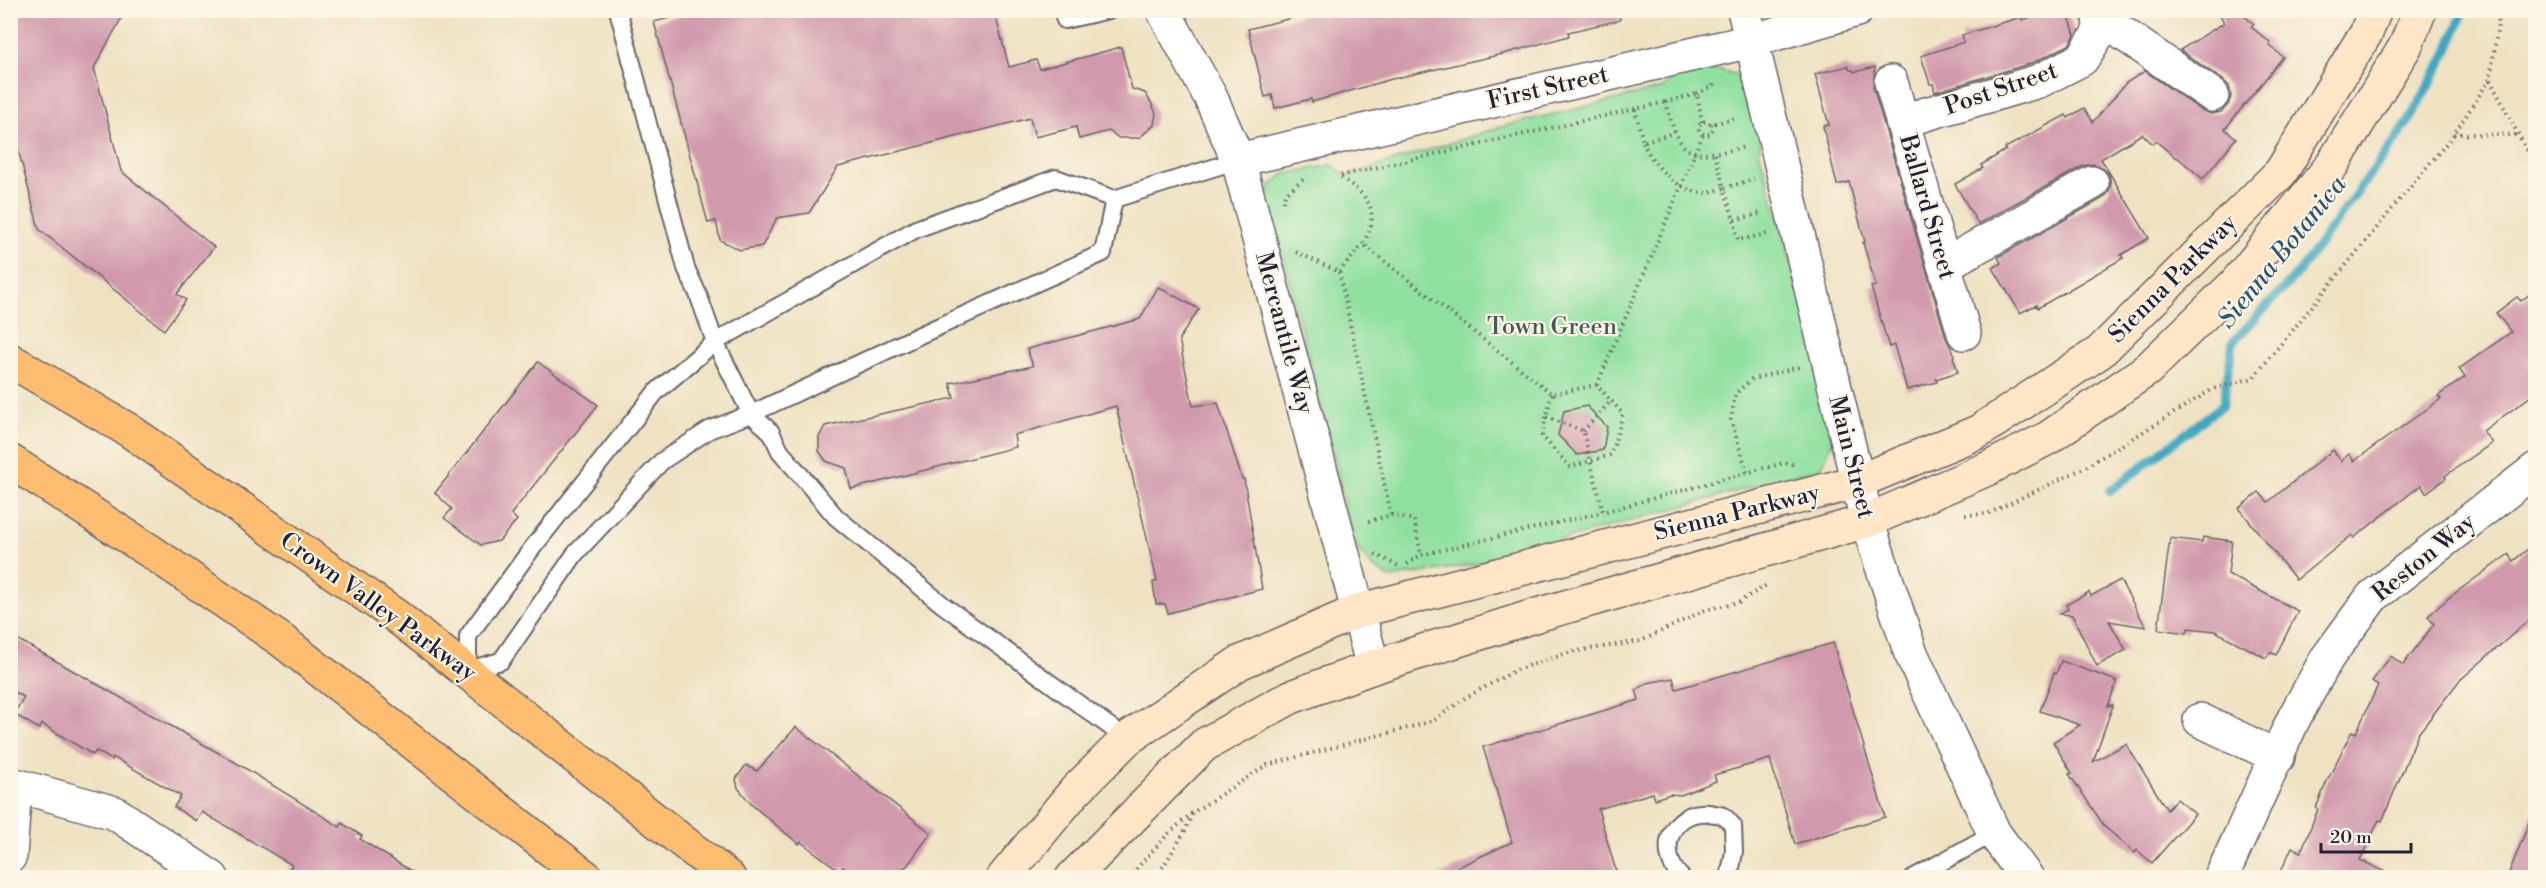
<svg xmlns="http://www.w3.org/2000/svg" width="2546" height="888" viewBox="0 0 2546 888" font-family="'Libre Bodoni',serif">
<rect width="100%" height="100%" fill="#fcf5e5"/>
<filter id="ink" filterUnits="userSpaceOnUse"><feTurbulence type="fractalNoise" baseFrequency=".0167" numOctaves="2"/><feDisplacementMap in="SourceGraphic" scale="12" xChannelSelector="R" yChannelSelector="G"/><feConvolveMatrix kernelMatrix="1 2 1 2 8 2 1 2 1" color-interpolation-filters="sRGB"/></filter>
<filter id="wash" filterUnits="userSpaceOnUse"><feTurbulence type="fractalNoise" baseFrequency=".008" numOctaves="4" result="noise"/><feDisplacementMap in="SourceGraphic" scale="24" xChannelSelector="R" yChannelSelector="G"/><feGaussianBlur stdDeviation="1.35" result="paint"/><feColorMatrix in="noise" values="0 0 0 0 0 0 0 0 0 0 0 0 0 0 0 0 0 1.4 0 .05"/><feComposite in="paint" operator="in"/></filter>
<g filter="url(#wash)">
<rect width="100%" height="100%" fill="#efe2c3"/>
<path fill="#8fe0a0" stroke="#58816e" stroke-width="1.5" d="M 1721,70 L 1737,75 L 1750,88 L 1763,131 L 1759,151 L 1828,390 L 1835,437 L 1821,468 L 1471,565 L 1390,578 L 1371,566 L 1357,548 L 1345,510 L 1335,460 L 1283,258 L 1270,238 L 1265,198 L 1271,186 L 1284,174 L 1332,165 L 1347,176 L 1500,127 L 1663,88 C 1676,69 1700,70 1721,70 Z"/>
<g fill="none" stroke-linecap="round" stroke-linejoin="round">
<path stroke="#41a7c1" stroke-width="9" d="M 2110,491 L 2223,405 L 2233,342 L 2299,272 L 2407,124 L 2447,53 L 2464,10"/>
</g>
<g id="blocks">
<g fill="#d099ac">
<path d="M 18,10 L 126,10 L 94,68 L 121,171 L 214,247 L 177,294 L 186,300 L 164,330 L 39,229 L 10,119 L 10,24 Z"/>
<path d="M 701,10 L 994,10 L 1009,67 L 1036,60 L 1040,69 L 1121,47 L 1132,89 L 1145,93 L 1152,104 L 1156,113 L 1154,125 L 1139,138 L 1119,138 L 1109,131 L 1079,139 L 1076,127 L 1035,137 L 1030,118 L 838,167 L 809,213 L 777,218 L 762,246 L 740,250 L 720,240 L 716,221 L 708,223 L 654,22 Z"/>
<path d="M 1323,10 L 1618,10 L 1620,20 L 1568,32 L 1569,36 L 1503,54 L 1392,79 L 1312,102 L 1311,99 L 1275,108 L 1272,95 L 1265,97 L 1248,29 Z"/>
<path d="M 2053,10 L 2067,10 L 2075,35 L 2069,45 L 2032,63 L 1935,92 L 1933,84 L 1930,84 L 1921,56 L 1964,42 L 1962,35 L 2021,17 L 2022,20 Z"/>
<path d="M 2218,10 L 2237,10 L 2254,24 L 2251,27 L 2271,43 L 2269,45 L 2283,57 L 2225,129 L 2236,138 L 2203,179 L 2177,157 L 2176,158 L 2156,141 L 2153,144 L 2142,134 L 2101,159 L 2149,238 L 2121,255 L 2123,258 L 2038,308 L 2036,305 L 2020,313 L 1993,268 L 2001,263 L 1998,257 L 2102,199 L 2108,193 L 2111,184 L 2109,174 L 2101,167 L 2093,164 L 2083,166 L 1978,224 L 1955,184 L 1983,168 L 1981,165 L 2006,150 L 2005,148 L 2066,115 L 2068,118 L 2084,108 L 2093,122 L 2126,83 L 2145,71 L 2201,110 L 2211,114 L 2221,112 L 2228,105 L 2231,97 L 2229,86 L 2223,80 L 2180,50 L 2224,23 Z"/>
<path d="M 1848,66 L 1850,70 L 1853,70 L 1854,72 L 1875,67 L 1873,87 L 1946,338 L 1955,355 L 1953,357 L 1958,372 L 1936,379 L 1937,382 L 1907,390 L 1894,345 L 1889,347 L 1871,287 L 1876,286 L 1863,243 L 1865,242 L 1849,182 L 1837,185 L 1823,126 L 1829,125 L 1815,74 Z"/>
<path d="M 1158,287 L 1199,309 L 1179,339 L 1193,406 L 1218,403 L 1242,479 L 1244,479 L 1262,589 L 1168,613 L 1165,604 L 1156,604 L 1153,582 L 1157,581 L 1116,406 L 1014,435 L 1016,447 L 851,489 L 846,468 L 826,461 L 819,451 L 819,437 L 825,426 L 954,398 L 950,383 L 1033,366 L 1027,349 L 1140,319 Z"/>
<path d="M 2535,290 L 2535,393 L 2483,431 L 2492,443 L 2445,476 L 2446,478 L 2426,493 L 2421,485 L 2354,538 L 2352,535 L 2296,580 L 2239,508 L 2259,492 L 2268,502 L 2333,450 L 2341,461 L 2349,454 L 2354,461 L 2441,399 L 2438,396 L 2465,377 L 2459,369 L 2511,332 L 2496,313 L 2517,297 L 2521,301 Z"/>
<path d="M 538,362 L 598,405 L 511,514 L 517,520 L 499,541 L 481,545 L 444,518 L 452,509 L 435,493 Z"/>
<path d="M 1587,406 L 1607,427 L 1603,450 L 1577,455 L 1558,435 L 1564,411 Z"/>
<path d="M 2203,537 L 2232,541 L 2228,574 L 2298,611 L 2276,655 L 2270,652 L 2266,658 L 2215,631 L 2188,628 L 2187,633 L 2158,629 L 2170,538 L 2202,542 Z"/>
<path d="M 2535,543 L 2535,615 L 2459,681 L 2418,734 L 2382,821 L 2379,820 L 2360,860 L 2398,878 L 2278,878 L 2292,847 L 2301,852 L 2318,809 L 2316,808 L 2327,781 L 2352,731 L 2356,733 L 2378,685 L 2372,681 L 2391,656 L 2403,665 L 2434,624 L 2428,616 L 2451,596 L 2509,554 L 2513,561 Z"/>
<path d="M 2120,580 L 2146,627 L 2109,621 L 2126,650 L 2097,666 L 2072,615 L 2059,614 L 2068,609 L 2066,605 L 2089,592 L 2091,596 Z"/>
<path d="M 10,635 L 240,765 L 340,827 L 342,823 L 362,836 L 360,839 L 422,878 L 284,878 L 292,865 L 202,812 L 196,821 L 174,807 L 181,796 L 113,757 L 112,760 L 96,751 L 93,755 L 42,724 L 39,729 L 14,714 L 24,697 L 10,690 Z"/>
<path d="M 1833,643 L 1885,817 L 1795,844 L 1770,759 L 1714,775 L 1716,781 L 1681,795 L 1670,794 L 1655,799 L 1653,793 L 1598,809 L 1618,878 L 1434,878 L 1512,842 L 1483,747 L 1639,700 L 1636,690 L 1647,683 L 1673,678 L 1676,689 Z"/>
<path d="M 2061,661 L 2117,681 L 2108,706 L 2113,705 L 2093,762 L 2126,744 L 2167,810 L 2177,799 L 2195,814 L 2152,863 L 2137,850 L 2135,853 L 2105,827 L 2069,774 L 2072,773 L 2053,742 L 2080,725 L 2040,711 L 2054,673 L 2056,674 Z"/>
<path d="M 796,727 L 931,833 L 907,866 L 884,878 L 857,878 L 843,867 L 840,871 L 801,842 L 799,844 L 752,805 L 738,788 L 736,779 L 746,765 L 757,771 Z"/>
<path d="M 2534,810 L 2535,878 L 2507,878 Z"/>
</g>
</g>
</g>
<g filter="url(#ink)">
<use href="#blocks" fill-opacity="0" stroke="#6a656b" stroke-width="1.5"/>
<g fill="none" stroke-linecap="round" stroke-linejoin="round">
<defs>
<g id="lane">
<path d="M 618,10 L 686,268 L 698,294 L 715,342 L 751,414 L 771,432 L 780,451 L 836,517 L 943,605 L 1127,739"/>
<path d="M 1062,10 L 1065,20 L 1109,10"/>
<path d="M 1114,199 L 1103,253 L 922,334 L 751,414 L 709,430 L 662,461 L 575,554 L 501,661 L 468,670 L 468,636 L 530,551 L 656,392 L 715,342 L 916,229 L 1056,178 L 1114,199 L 1238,160"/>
<path d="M 1682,878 C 1655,852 1671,809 1709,813 C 1713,814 1720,814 1723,816 C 1727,818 1730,823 1733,826 L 1734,852 L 1729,878"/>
<path d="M 1913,878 L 1994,833"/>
</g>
<g id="street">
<path d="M 1163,10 L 1211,98 L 1238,160 L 1373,667"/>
<path d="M 1744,10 L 1867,521 L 1910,651 L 1994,833 L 2027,878"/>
<path d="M 2099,17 L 2212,95"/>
<path d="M 1891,82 L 1964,333"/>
<path d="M 1902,121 L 2039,81 L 2082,59 L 2100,31 L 2099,10"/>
<path d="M 1238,160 L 1751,41 L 1857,10"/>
<path d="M 1944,265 L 2092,183"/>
<path d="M 2200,720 L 2278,757"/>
<path d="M 10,856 L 15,785 L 115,813 L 212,878"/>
<path d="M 2221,878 L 2294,718 L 2327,658 L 2372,597 L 2536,469"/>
</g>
<g id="secondary">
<path d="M 1003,878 L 1075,791 L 1127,739 L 1239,663 L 1358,611 L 1857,482 L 1978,432 L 2100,352 L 2281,172 L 2366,33 L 2375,10"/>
<path d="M 1072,878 L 1204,745 L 1291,697 L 1373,667 L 1537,615 L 1867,521 L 1987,469 L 2048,438 L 2148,369 L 2236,283 L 2332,165 L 2405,47 L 2420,10"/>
</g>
<g id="primary">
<path d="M 10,360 L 130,431 L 396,616 L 729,878"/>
<path d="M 10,461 L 150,551 L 281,640 L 587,878"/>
</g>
</defs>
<use href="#lane" stroke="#6a656b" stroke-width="20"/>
<use href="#street" stroke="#6a656b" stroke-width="36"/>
<use href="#secondary" stroke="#6a656b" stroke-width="36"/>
<use href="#primary" stroke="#6a656b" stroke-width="36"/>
<g stroke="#6a656b" stroke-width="4" stroke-dasharray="1.5 4.5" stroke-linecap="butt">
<path d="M 2490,80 L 2526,149 L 2536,157"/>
<path d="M 1697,94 L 1713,86 L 1714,82"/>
<path d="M 1635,109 L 1643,142 L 1673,133"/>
<path d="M 1702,122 L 1697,94 L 1666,102 C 1680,160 1690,159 1745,147"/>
<path d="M 1711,124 L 1713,129 L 1710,134 L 1705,135 L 1700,132 L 1698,127 L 1701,122 L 1706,121 L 1711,124 L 1738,118"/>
<path d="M 2454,134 L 2519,135"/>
<path d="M 1643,142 C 1652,165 1679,193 1706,193 C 1712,193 1719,189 1724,188 L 1734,220 L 1762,213"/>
<path d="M 1715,154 L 1724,188 L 1754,179"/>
<path d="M 1283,202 L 1285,194 L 1305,178"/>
<path d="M 1734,220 L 1738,240 L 1767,234"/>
<path d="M 1296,252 L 1339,272 L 1391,515 L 1366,522"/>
<path d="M 1339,272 L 1363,244"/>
<path d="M 1597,385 L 1703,134"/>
<path d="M 1552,394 L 1546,417 L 1583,431 L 1603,512 L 1783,463 L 1794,464"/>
<path d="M 1546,417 L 1542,436 L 1570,467 L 1611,455 L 1623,414 L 1597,385 L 1552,394 L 1363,244 C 1382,209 1368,196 1339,176 L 1666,102"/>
<path d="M 1583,431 L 1611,401"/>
<path d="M 1747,472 L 1731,420 L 1735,394 L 1752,379 L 1799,367"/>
<path d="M 1391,515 L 1414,520 L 1421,555 L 1603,512"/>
<path d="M 1965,515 L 1987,514 L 2084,468 L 2213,389 L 2253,378 L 2454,134 L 2490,79 L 2500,10"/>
<path d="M 1375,554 L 1400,567"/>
<path d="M 1407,564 L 1421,555"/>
<path d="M 1128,878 L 1168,834 L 1192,813 L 1267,765 L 1433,721 L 1465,698 L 1516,670 L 1571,652 L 1641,641 L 1705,610 L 1739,602 L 1768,584"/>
<path d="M 1156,878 L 1184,833 L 1192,814"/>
</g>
<use href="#lane" stroke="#fff" stroke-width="16"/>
<use href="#street" stroke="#fff" stroke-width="33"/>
<use href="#secondary" stroke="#fee5c5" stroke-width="33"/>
<use href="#primary" stroke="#fcbd6f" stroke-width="33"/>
</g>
</g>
<g text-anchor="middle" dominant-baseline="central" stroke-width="4.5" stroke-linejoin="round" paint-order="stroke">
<g font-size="24" fill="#22223b" stroke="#fcf5e5">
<text transform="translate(1548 88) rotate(-13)">First Street</text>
<text transform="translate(2001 89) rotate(-19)">Post Street</text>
<text transform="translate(1927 207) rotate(74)">Ballard Street</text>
<text transform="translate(2173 279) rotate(-45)">Sienna Parkway</text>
<text transform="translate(1284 333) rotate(75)">Mercantile Way</text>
<text transform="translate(1851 457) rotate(76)">Main Street</text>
<text transform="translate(1737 513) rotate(-14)">Sienna Parkway</text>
<text transform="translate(2424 558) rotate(-39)">Reston Way</text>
<text transform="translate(378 607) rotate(36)">Crown Valley Parkway</text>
</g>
<g font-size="24" fill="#435b59" stroke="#fcf5e5">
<text x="1552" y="327">Town Green</text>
</g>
<g font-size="26" font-style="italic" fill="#2e5771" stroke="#fcf5e5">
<text transform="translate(2282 252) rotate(-51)">Sienna Botanica</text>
</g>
</g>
<rect width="2546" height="888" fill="none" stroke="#fcf5e5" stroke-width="36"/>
<path d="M2321 843v9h90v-9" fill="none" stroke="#22223b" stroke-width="3"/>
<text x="2330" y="843" font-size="18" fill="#22223b" stroke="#fcf5e5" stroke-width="4.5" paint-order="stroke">20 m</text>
</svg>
